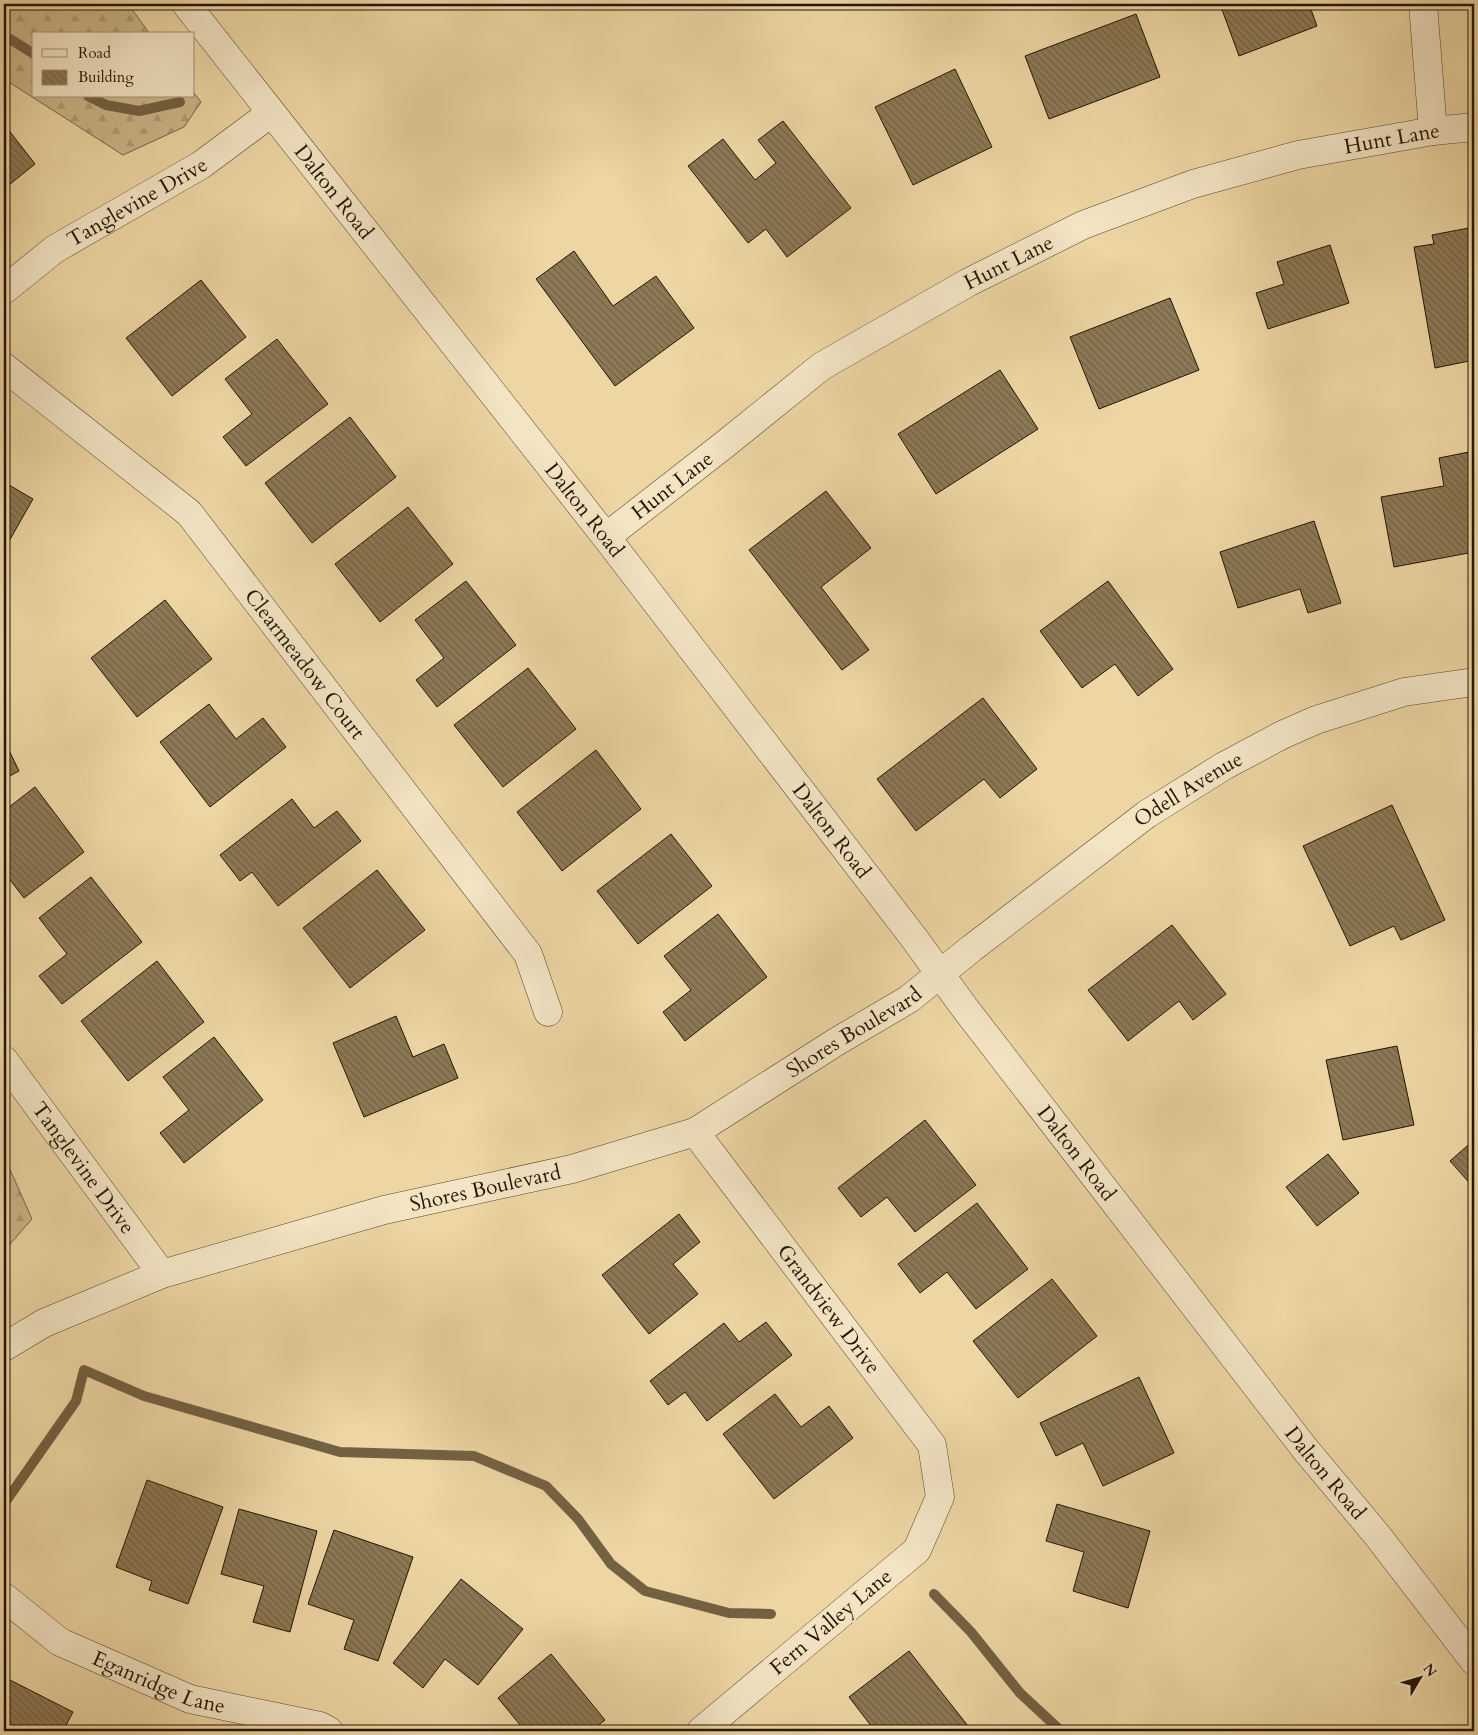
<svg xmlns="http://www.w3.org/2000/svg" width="1478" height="1735" viewBox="0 0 1478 1735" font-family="Cardo,serif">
<defs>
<pattern id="forest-firs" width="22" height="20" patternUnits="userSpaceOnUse" patternTransform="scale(1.25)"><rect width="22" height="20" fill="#cbb588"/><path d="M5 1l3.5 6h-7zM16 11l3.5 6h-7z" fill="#ae9b74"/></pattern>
<pattern id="building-back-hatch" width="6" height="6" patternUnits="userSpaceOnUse" patternTransform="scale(1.25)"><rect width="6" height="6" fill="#8d7956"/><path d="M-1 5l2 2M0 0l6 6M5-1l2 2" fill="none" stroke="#736245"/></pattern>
</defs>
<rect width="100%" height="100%" fill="#edd6a4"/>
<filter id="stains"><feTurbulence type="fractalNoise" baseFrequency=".004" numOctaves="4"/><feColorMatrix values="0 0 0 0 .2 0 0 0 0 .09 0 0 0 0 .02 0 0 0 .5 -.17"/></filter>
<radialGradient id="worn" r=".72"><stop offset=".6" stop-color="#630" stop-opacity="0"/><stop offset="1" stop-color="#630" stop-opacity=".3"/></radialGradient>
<g fill="url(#forest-firs)" stroke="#786545">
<path d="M 4,4 L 128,4 L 150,34 L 34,34 L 34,96 L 194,96 L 194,93 L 201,102 L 184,127 L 123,155 L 4,79 Z"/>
<path d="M 4,1156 L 32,1219 L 4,1251 Z"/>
</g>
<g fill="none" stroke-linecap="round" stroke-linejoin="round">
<g stroke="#746142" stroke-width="10">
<path d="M 4,39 L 10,39 L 34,54"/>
<path d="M 88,96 L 106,105 L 139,111 L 180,102"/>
<path d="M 4,1504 L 76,1401 L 84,1370 L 144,1396 L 340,1452 L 474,1456 L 546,1486 L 578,1519 L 611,1564 L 645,1591 L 729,1613 L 771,1614"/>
<path d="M 934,1594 L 971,1632 L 1020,1693 L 1061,1731"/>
</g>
</g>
<g fill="url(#building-back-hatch)" stroke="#241502">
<path d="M 1220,4 L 1309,4 L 1317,26 L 1239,56 Z"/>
<path d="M 1136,14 L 1160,77 L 1049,119 L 1025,56 Z"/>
<path d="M 955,69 L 992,147 L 913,185 L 875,107 Z"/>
<path d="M 783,121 L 851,208 L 787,257 L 766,229 L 748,243 L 688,166 L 723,139 L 755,180 L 776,163 L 758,140 Z"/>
<path d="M 4,124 L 35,164 L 4,189 Z"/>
<path d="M 1474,227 L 1474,360 L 1435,368 L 1414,247 L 1434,244 L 1432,235 Z"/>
<path d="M 1330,245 L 1349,303 L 1268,329 L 1256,293 L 1284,284 L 1277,262 Z"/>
<path d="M 574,251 L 613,306 L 656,276 L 694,328 L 615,386 L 536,279 Z"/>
<path d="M 201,280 L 246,337 L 172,396 L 126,338 Z"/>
<path d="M 1170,298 L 1199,370 L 1099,409 L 1070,337 Z"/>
<path d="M 277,339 L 328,404 L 246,466 L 223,437 L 252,414 L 225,379 Z"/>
<path d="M 1000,370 L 1038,429 L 936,494 L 898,434 Z"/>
<path d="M 350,417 L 396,477 L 312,543 L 265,483 Z"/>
<path d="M 1474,451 L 1474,552 L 1394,567 L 1381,497 L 1444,486 L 1439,458 Z"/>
<path d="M 4,482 L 33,499 L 4,550 Z"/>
<path d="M 826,491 L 871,548 L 821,587 L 869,650 L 842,670 L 749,550 Z"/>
<path d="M 408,507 L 453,564 L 380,622 L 335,564 Z"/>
<path d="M 1314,521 L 1341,603 L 1308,613 L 1300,589 L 1238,608 L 1220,552 Z"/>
<path d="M 466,581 L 516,645 L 437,707 L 416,680 L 444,658 L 415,620 Z"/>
<path d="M 1108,581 L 1173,669 L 1138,696 L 1115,664 L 1082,688 L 1040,631 Z"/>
<path d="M 165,600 L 212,659 L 137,717 L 91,658 Z"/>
<path d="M 528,668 L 576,729 L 503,787 L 454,725 Z"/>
<path d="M 983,698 L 1037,769 L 1000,798 L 984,779 L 916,831 L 877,779 Z"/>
<path d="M 209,704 L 236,739 L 263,718 L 286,747 L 210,807 L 160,742 Z"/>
<path d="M 4,740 L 19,771 L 4,779 Z"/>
<path d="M 596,750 L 641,809 L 562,871 L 517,812 Z"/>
<path d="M 35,787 L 84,852 L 24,898 L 4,872 L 4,811 Z"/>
<path d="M 292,799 L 314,828 L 337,811 L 361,841 L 278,906 L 252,872 L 240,881 L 220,855 Z"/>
<path d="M 1392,805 L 1445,920 L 1401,940 L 1394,926 L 1350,946 L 1303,846 Z"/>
<path d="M 671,834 L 712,886 L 638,944 L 597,891 Z"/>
<path d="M 377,870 L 425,930 L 350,988 L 303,928 Z"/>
<path d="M 91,877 L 142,942 L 62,1004 L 39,976 L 67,954 L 39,918 Z"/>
<path d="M 718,914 L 767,977 L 685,1041 L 663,1012 L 691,990 L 664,956 Z"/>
<path d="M 1172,925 L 1226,994 L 1193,1020 L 1179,1001 L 1128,1041 L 1088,990 Z"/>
<path d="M 157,961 L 204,1022 L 128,1081 L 81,1021 Z"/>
<path d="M 396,1016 L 413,1057 L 444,1044 L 458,1078 L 364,1117 L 333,1043 Z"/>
<path d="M 214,1037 L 263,1100 L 184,1163 L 160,1133 L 189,1110 L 163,1077 Z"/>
<path d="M 1397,1046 L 1414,1125 L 1343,1140 L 1326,1060 Z"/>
<path d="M 925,1120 L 976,1185 L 915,1232 L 887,1197 L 861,1217 L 838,1188 Z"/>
<path d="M 1474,1140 L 1474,1188 L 1450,1161 Z"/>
<path d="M 1328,1154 L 1359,1193 L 1317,1226 L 1286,1187 Z"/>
<path d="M 977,1203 L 1028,1269 L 976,1309 L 947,1272 L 920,1293 L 898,1264 Z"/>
<path d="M 679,1214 L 700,1242 L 673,1264 L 698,1294 L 649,1334 L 602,1275 Z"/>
<path d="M 1052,1279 L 1097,1336 L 1018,1398 L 973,1341 Z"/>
<path d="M 766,1322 L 792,1355 L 707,1421 L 685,1392 L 668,1405 L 650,1381 L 724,1323 L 739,1342 Z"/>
<path d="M 1139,1377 L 1174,1453 L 1103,1486 L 1083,1443 L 1056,1456 L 1040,1423 Z"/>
<path d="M 775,1394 L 801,1427 L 829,1406 L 853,1438 L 774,1499 L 723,1434 Z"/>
<path d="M 147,1480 L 223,1507 L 188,1604 L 149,1590 L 152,1581 L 116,1567 Z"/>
<path d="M 1057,1504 L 1150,1531 L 1128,1608 L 1073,1591 L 1084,1552 L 1046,1541 Z"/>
<path d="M 239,1509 L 317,1531 L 290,1632 L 253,1622 L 264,1586 L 221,1574 Z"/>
<path d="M 334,1530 L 413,1557 L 378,1661 L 344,1649 L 354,1620 L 308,1604 Z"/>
<path d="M 461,1579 L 523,1629 L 478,1685 L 445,1659 L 423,1688 L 393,1663 Z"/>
<path d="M 909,1651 L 972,1731 L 875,1731 L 849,1697 Z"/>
<path d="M 551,1654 L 605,1720 L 591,1731 L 525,1731 L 498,1698 Z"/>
<path d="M 6,1678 L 73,1712 L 63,1731 L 4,1731 L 4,1682 Z"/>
<path d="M 92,1725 L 109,1731 L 89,1731 Z"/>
</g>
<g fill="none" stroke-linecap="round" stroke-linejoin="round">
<defs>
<g id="minor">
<path id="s1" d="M 186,4 L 606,537 L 914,938 L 964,1007 L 1305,1449 L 1377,1535 L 1474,1661"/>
<path d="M 1423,4 L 1433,131"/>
<path id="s2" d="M 4,290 L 55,249 L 201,165 L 271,113"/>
<path id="s3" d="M 4,367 L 189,513 L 528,954 L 548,1012"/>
<path id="s4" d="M 606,537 L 724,445 L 822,366 L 969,282 L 1083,225 L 1193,184 L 1298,155 L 1433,131 L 1474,127"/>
<path id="s5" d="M 4,1060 L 162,1274"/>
<path id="s6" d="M 695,1132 L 932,1445 L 940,1497 L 917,1550 L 701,1731"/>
<path id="s7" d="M 4,1347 L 44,1323 L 162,1274 L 384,1210 L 572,1169 L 695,1132 L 836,1042 L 909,999 L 972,948 L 1147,814 L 1224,766 L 1282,735 L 1316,720 L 1404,692 L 1474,682"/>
<path id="s8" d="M 4,1597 L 60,1642 L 190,1699 L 320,1726 L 329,1731"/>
</g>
</defs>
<use href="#minor" stroke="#56452a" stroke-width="29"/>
<use href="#minor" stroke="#f3e4c4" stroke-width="28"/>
</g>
<g text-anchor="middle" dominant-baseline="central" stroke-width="4" stroke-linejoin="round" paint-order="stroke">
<g font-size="21" fill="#241502" stroke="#f3e4c4">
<text stroke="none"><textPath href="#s4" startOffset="894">Hunt Lane</textPath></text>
<text stroke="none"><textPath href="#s1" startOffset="239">Dalton Road</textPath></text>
<text stroke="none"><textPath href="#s2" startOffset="160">Tanglevine Drive</textPath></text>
<text stroke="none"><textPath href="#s4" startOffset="489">Hunt Lane</textPath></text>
<text stroke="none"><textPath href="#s4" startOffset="84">Hunt Lane</textPath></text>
<text stroke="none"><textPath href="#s1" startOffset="644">Dalton Road</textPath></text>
<text stroke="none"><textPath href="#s3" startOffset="426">Clearmeadow Court</textPath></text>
<text stroke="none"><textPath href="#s7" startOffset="1328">Odell Avenue</textPath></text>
<text stroke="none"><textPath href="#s1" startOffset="1049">Dalton Road</textPath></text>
<text stroke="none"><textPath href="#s7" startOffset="914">Shores Boulevard</textPath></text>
<text stroke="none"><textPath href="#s1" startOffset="1454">Dalton Road</textPath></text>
<text stroke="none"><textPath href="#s5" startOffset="134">Tanglevine Drive</textPath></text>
<text stroke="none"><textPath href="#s7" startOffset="509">Shores Boulevard</textPath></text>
<text stroke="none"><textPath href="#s6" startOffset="222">Grandview Drive</textPath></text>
<text stroke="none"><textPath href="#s1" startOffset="1859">Dalton Road</textPath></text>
<text transform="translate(831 1622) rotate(-40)">Fern Valley Lane</text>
<text stroke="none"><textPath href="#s8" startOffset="179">Eganridge Lane</textPath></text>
</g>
</g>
<rect width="1478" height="1735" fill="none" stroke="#edd6a4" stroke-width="20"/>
<rect x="5" y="5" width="1468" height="1725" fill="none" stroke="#241502" stroke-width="2.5"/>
<rect x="10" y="10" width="1458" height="1715" fill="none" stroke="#241502"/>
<rect x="32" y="32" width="162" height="65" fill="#f3e4c4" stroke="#a09176"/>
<rect x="42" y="49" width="25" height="8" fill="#f3e4c4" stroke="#a09176"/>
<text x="78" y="58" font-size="15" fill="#241502">Road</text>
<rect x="42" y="70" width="25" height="15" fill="url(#building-back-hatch)" stroke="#a09176"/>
<text x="78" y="82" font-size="15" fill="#241502">Building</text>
<g transform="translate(1420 1678) rotate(52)" stroke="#f3e4c4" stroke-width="4" paint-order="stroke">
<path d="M0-4L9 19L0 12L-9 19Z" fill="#241502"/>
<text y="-8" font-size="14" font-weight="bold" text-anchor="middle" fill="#241502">N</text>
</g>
<rect width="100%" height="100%" filter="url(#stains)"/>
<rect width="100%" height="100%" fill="url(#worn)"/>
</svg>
